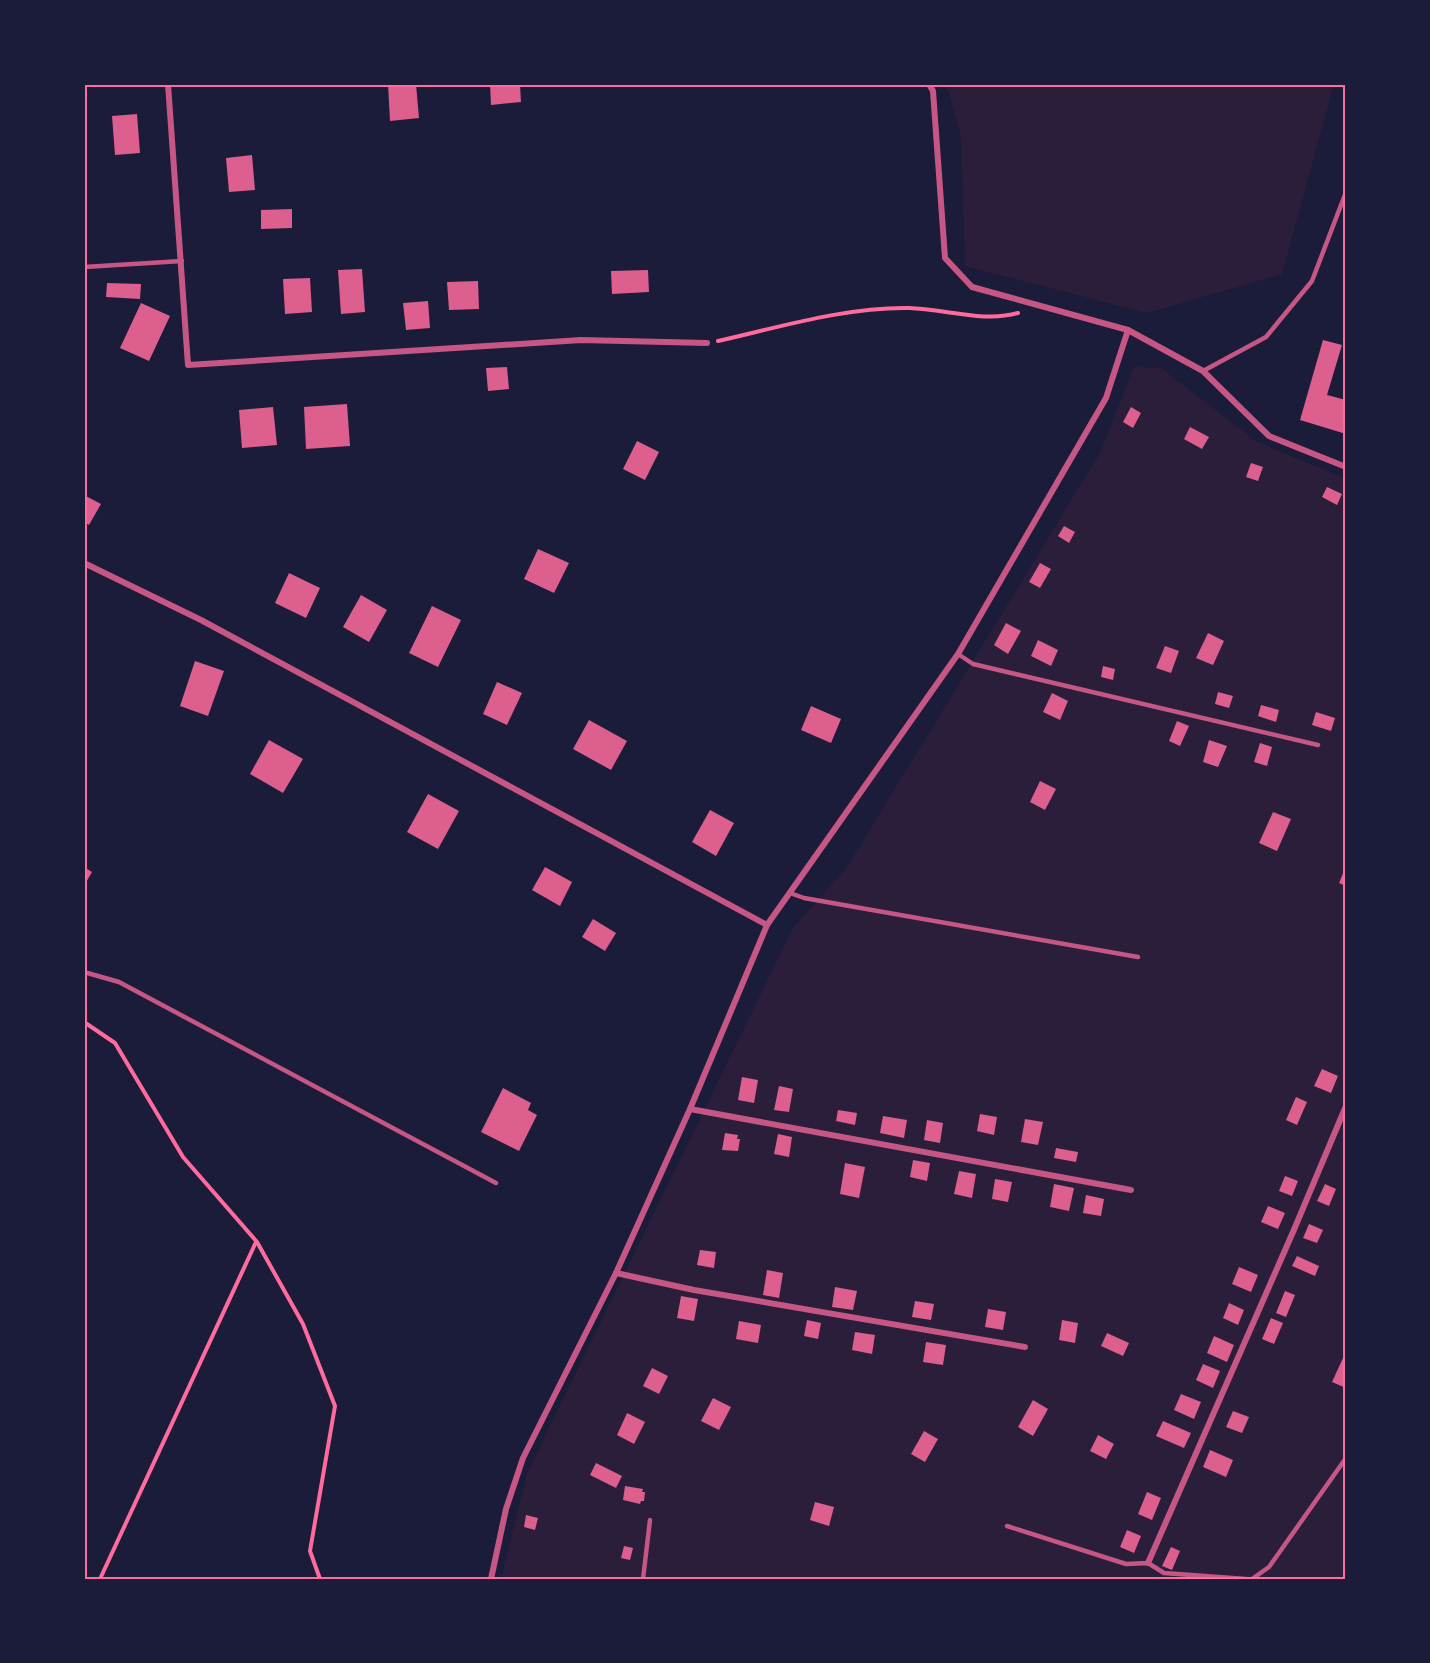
<svg xmlns="http://www.w3.org/2000/svg" width="1430" height="1663" viewBox="0 0 1430 1663" font-family="'DM Sans',sans-serif">
<rect width="100%" height="100%" fill="#1b1b3a"/>
<g fill="#2a1e3b">
<path d="M 946,84 L 1334,84 L 1282,274 L 1147,313 L 965,266 L 961,136 Z"/>
<path d="M 1134,367 L 1161,368 L 1256,441 L 1346,479 L 1346,1579 L 501,1579 L 527,1473 L 793,928 L 847,867 L 1100,453 Z"/>
</g>
<g fill="#dd5f8e">
<path d="M 388,84 L 416,84 L 419,118 L 390,121 Z"/>
<path d="M 490,84 L 520,84 L 521,102 L 491,105 Z"/>
<path d="M 137,114 L 140,153 L 115,155 L 112,116 Z"/>
<path d="M 252,155 L 255,190 L 229,192 L 226,158 Z"/>
<path d="M 292,209 L 292,228 L 261,229 L 261,210 Z"/>
<path d="M 362,269 L 365,312 L 341,314 L 338,270 Z"/>
<path d="M 648,270 L 649,292 L 612,294 L 611,271 Z"/>
<path d="M 310,278 L 312,312 L 285,314 L 283,279 Z"/>
<path d="M 478,281 L 479,309 L 449,310 L 447,282 Z"/>
<path d="M 107,283 L 141,284 L 140,299 L 106,297 Z"/>
<path d="M 428,301 L 430,328 L 406,330 L 403,303 Z"/>
<path d="M 141,303 L 170,316 L 149,361 L 120,348 Z"/>
<path d="M 1323,340 L 1342,345 L 1327,395 L 1346,400 L 1346,434 L 1300,420 Z"/>
<path d="M 507,367 L 509,389 L 488,391 L 486,368 Z"/>
<path d="M 347,404 L 350,446 L 306,449 L 304,407 Z"/>
<path d="M 273,407 L 277,445 L 242,448 L 239,410 Z"/>
<path d="M 1131,407 L 1141,413 L 1133,428 L 1123,422 Z"/>
<path d="M 1190,427 L 1209,437 L 1202,449 L 1184,439 Z"/>
<path d="M 637,441 L 659,452 L 645,480 L 623,469 Z"/>
<path d="M 1251,463 L 1263,467 L 1258,481 L 1246,477 Z"/>
<path d="M 1327,487 L 1342,494 L 1337,505 L 1322,497 Z"/>
<path d="M 84,495 L 101,504 L 89,525 L 84,522 Z"/>
<path d="M 1064,526 L 1075,532 L 1069,543 L 1058,536 Z"/>
<path d="M 538,549 L 569,563 L 554,593 L 524,579 Z"/>
<path d="M 1040,563 L 1051,569 L 1040,588 L 1029,582 Z"/>
<path d="M 289,573 L 320,588 L 306,618 L 275,603 Z"/>
<path d="M 361,595 L 387,610 L 369,642 L 343,627 Z"/>
<path d="M 432,606 L 461,620 L 438,667 L 409,653 Z"/>
<path d="M 1006,623 L 1021,631 L 1008,654 L 994,645 Z"/>
<path d="M 1208,633 L 1224,641 L 1213,665 L 1196,658 Z"/>
<path d="M 1038,640 L 1058,650 L 1051,666 L 1031,656 Z"/>
<path d="M 1165,646 L 1179,651 L 1171,673 L 1156,668 Z"/>
<path d="M 195,661 L 224,671 L 208,716 L 180,706 Z"/>
<path d="M 1103,666 L 1115,669 L 1113,680 L 1101,677 Z"/>
<path d="M 497,682 L 522,693 L 507,725 L 483,714 Z"/>
<path d="M 1218,692 L 1233,696 L 1229,708 L 1215,704 Z"/>
<path d="M 1052,693 L 1068,701 L 1060,720 L 1043,712 Z"/>
<path d="M 1261,705 L 1279,710 L 1276,722 L 1258,716 Z"/>
<path d="M 811,706 L 841,719 L 831,743 L 801,730 Z"/>
<path d="M 1316,712 L 1335,718 L 1331,731 L 1312,725 Z"/>
<path d="M 589,720 L 627,741 L 611,770 L 573,749 Z"/>
<path d="M 1177,721 L 1189,726 L 1180,746 L 1169,741 Z"/>
<path d="M 269,740 L 303,759 L 283,793 L 250,774 Z"/>
<path d="M 1209,740 L 1227,746 L 1218,767 L 1203,762 Z"/>
<path d="M 1260,743 L 1272,747 L 1267,766 L 1254,762 Z"/>
<path d="M 1040,781 L 1056,789 L 1045,810 L 1030,802 Z"/>
<path d="M 428,794 L 459,811 L 438,849 L 407,832 Z"/>
<path d="M 710,810 L 734,823 L 716,856 L 692,842 Z"/>
<path d="M 1273,812 L 1291,819 L 1277,851 L 1259,843 Z"/>
<path d="M 1346,866 L 1346,886 L 1339,883 Z"/>
<path d="M 84,867 L 92,872 L 84,886 Z"/>
<path d="M 545,867 L 572,882 L 560,906 L 532,890 Z"/>
<path d="M 593,919 L 616,933 L 605,951 L 582,937 Z"/>
<path d="M 1322,1069 L 1338,1076 L 1331,1093 L 1314,1086 Z"/>
<path d="M 742,1077 L 758,1080 L 754,1103 L 738,1100 Z"/>
<path d="M 779,1086 L 793,1089 L 789,1112 L 774,1110 Z"/>
<path d="M 503,1088 L 531,1103 L 528,1110 L 537,1115 L 519,1151 L 481,1132 Z"/>
<path d="M 1296,1097 L 1307,1102 L 1297,1125 L 1286,1120 Z"/>
<path d="M 838,1110 L 857,1113 L 855,1125 L 836,1121 Z"/>
<path d="M 980,1114 L 997,1117 L 994,1135 L 977,1131 Z"/>
<path d="M 883,1116 L 907,1120 L 904,1138 L 880,1133 Z"/>
<path d="M 1025,1119 L 1043,1122 L 1038,1145 L 1021,1142 Z"/>
<path d="M 927,1120 L 943,1123 L 940,1143 L 924,1140 Z"/>
<path d="M 725,1133 L 738,1135 L 737,1139 L 740,1139 L 738,1151 L 722,1150 Z"/>
<path d="M 778,1134 L 792,1137 L 789,1157 L 774,1154 Z"/>
<path d="M 1056,1148 L 1078,1152 L 1076,1162 L 1054,1158 Z"/>
<path d="M 913,1160 L 930,1163 L 927,1181 L 910,1177 Z"/>
<path d="M 845,1163 L 865,1167 L 859,1198 L 840,1194 Z"/>
<path d="M 959,1171 L 976,1174 L 972,1198 L 954,1194 Z"/>
<path d="M 1285,1176 L 1298,1181 L 1292,1196 L 1279,1191 Z"/>
<path d="M 995,1179 L 1012,1182 L 1008,1202 L 992,1199 Z"/>
<path d="M 1054,1184 L 1074,1188 L 1069,1211 L 1050,1207 Z"/>
<path d="M 1325,1184 L 1336,1189 L 1329,1206 L 1317,1201 Z"/>
<path d="M 1086,1195 L 1104,1199 L 1101,1216 L 1083,1213 Z"/>
<path d="M 1268,1206 L 1285,1213 L 1278,1229 L 1261,1222 Z"/>
<path d="M 1309,1224 L 1323,1230 L 1317,1243 L 1303,1238 Z"/>
<path d="M 700,1250 L 716,1252 L 714,1268 L 697,1265 Z"/>
<path d="M 1297,1256 L 1319,1266 L 1315,1276 L 1292,1266 Z"/>
<path d="M 1239,1267 L 1258,1275 L 1251,1292 L 1232,1284 Z"/>
<path d="M 767,1270 L 783,1273 L 779,1298 L 763,1295 Z"/>
<path d="M 835,1287 L 857,1291 L 853,1310 L 832,1307 Z"/>
<path d="M 1285,1291 L 1295,1295 L 1286,1317 L 1276,1313 Z"/>
<path d="M 681,1296 L 698,1299 L 694,1321 L 677,1318 Z"/>
<path d="M 915,1301 L 934,1304 L 931,1320 L 912,1317 Z"/>
<path d="M 1229,1303 L 1244,1310 L 1238,1325 L 1223,1318 Z"/>
<path d="M 988,1309 L 1006,1312 L 1003,1330 L 985,1327 Z"/>
<path d="M 1271,1318 L 1283,1323 L 1274,1344 L 1262,1339 Z"/>
<path d="M 807,1320 L 821,1323 L 818,1339 L 804,1336 Z"/>
<path d="M 1062,1320 L 1078,1323 L 1075,1343 L 1059,1340 Z"/>
<path d="M 739,1321 L 761,1325 L 758,1343 L 736,1339 Z"/>
<path d="M 855,1332 L 875,1335 L 872,1354 L 852,1350 Z"/>
<path d="M 1107,1333 L 1129,1343 L 1123,1356 L 1101,1346 Z"/>
<path d="M 1214,1336 L 1234,1345 L 1227,1362 L 1207,1353 Z"/>
<path d="M 926,1342 L 946,1345 L 943,1365 L 923,1362 Z"/>
<path d="M 1343,1358 L 1346,1359 L 1346,1388 L 1332,1382 Z"/>
<path d="M 1203,1364 L 1220,1371 L 1213,1388 L 1196,1380 Z"/>
<path d="M 652,1368 L 668,1376 L 659,1394 L 643,1386 Z"/>
<path d="M 1181,1394 L 1201,1402 L 1194,1419 L 1174,1410 Z"/>
<path d="M 713,1398 L 731,1407 L 719,1430 L 701,1421 Z"/>
<path d="M 1033,1400 L 1048,1409 L 1033,1436 L 1018,1427 Z"/>
<path d="M 1233,1411 L 1249,1417 L 1242,1433 L 1226,1427 Z"/>
<path d="M 627,1413 L 645,1422 L 634,1444 L 617,1435 Z"/>
<path d="M 1163,1421 L 1191,1433 L 1184,1448 L 1156,1436 Z"/>
<path d="M 924,1431 L 938,1439 L 925,1462 L 911,1454 Z"/>
<path d="M 1098,1435 L 1114,1444 L 1106,1459 L 1090,1451 Z"/>
<path d="M 1210,1450 L 1233,1460 L 1226,1477 L 1203,1467 Z"/>
<path d="M 596,1463 L 622,1476 L 616,1488 L 590,1475 Z"/>
<path d="M 625,1486 L 643,1489 L 642,1492 L 645,1492 L 644,1501 L 641,1501 L 640,1504 L 623,1500 Z"/>
<path d="M 1147,1492 L 1161,1498 L 1152,1520 L 1138,1514 Z"/>
<path d="M 815,1502 L 834,1507 L 829,1526 L 810,1520 Z"/>
<path d="M 526,1515 L 538,1518 L 535,1530 L 524,1527 Z"/>
<path d="M 1127,1530 L 1141,1536 L 1134,1553 L 1120,1547 Z"/>
<path d="M 624,1546 L 633,1548 L 630,1560 L 621,1558 Z"/>
<path d="M 1171,1547 L 1180,1551 L 1172,1570 L 1162,1566 Z"/>
</g>
<g fill="none" stroke-linecap="round" stroke-linejoin="round">
<g stroke="#ff6b9d" stroke-width="4">
<path d="M 718,341 C 780,327 845,307 909,308 C 945,309 984,323 1018,313"/>
<path d="M 84,1022 L 115,1043 L 183,1157 L 257,1242 L 303,1324 L 335,1406 L 310,1551 L 320,1579"/>
<path d="M 100,1579 L 256,1242"/>
</g>
<g stroke="#c65784" stroke-width="4.5">
<path d="M 84,267 L 182,261"/>
<path d="M 1203,371 L 1266,337 L 1312,281 L 1346,192"/>
<path d="M 958,654 L 973,664 L 1318,745"/>
<path d="M 790,893 L 804,898 L 1138,957"/>
<path d="M 84,972 L 119,982 L 496,1183"/>
<path d="M 1007,1526 L 1126,1564 L 1148,1563 L 1164,1573 L 1246,1579"/>
<path d="M 643,1579 L 650,1520"/>
<path d="M 1252,1579 L 1269,1567 L 1346,1458"/>
</g>
<g stroke="#c65784" stroke-width="6">
<path d="M 168,84 L 188,365 L 581,340 L 707,343"/>
<path d="M 929,84 L 933,91 L 945,258 L 972,287 L 1128,330 L 1203,371 L 1269,436 L 1346,467"/>
<path d="M 84,563 L 201,620 L 767,925"/>
<path d="M 690,1109 L 1131,1190"/>
<path d="M 616,1273 L 694,1290 L 1025,1347"/>
<path d="M 1148,1563 L 1293,1232 L 1346,1106"/>
<path d="M 491,1579 L 506,1509 L 523,1458 L 616,1273 L 690,1109 L 767,925 L 958,654 L 1106,398 L 1128,330"/>
</g>
</g>
<rect width="1430" height="1663" fill="none" stroke="#1b1b3a" stroke-width="171"/>
<rect x="86" y="86" width="1258" height="1492" fill="none" stroke="#ff6b9d" stroke-width="2"/>
</svg>
